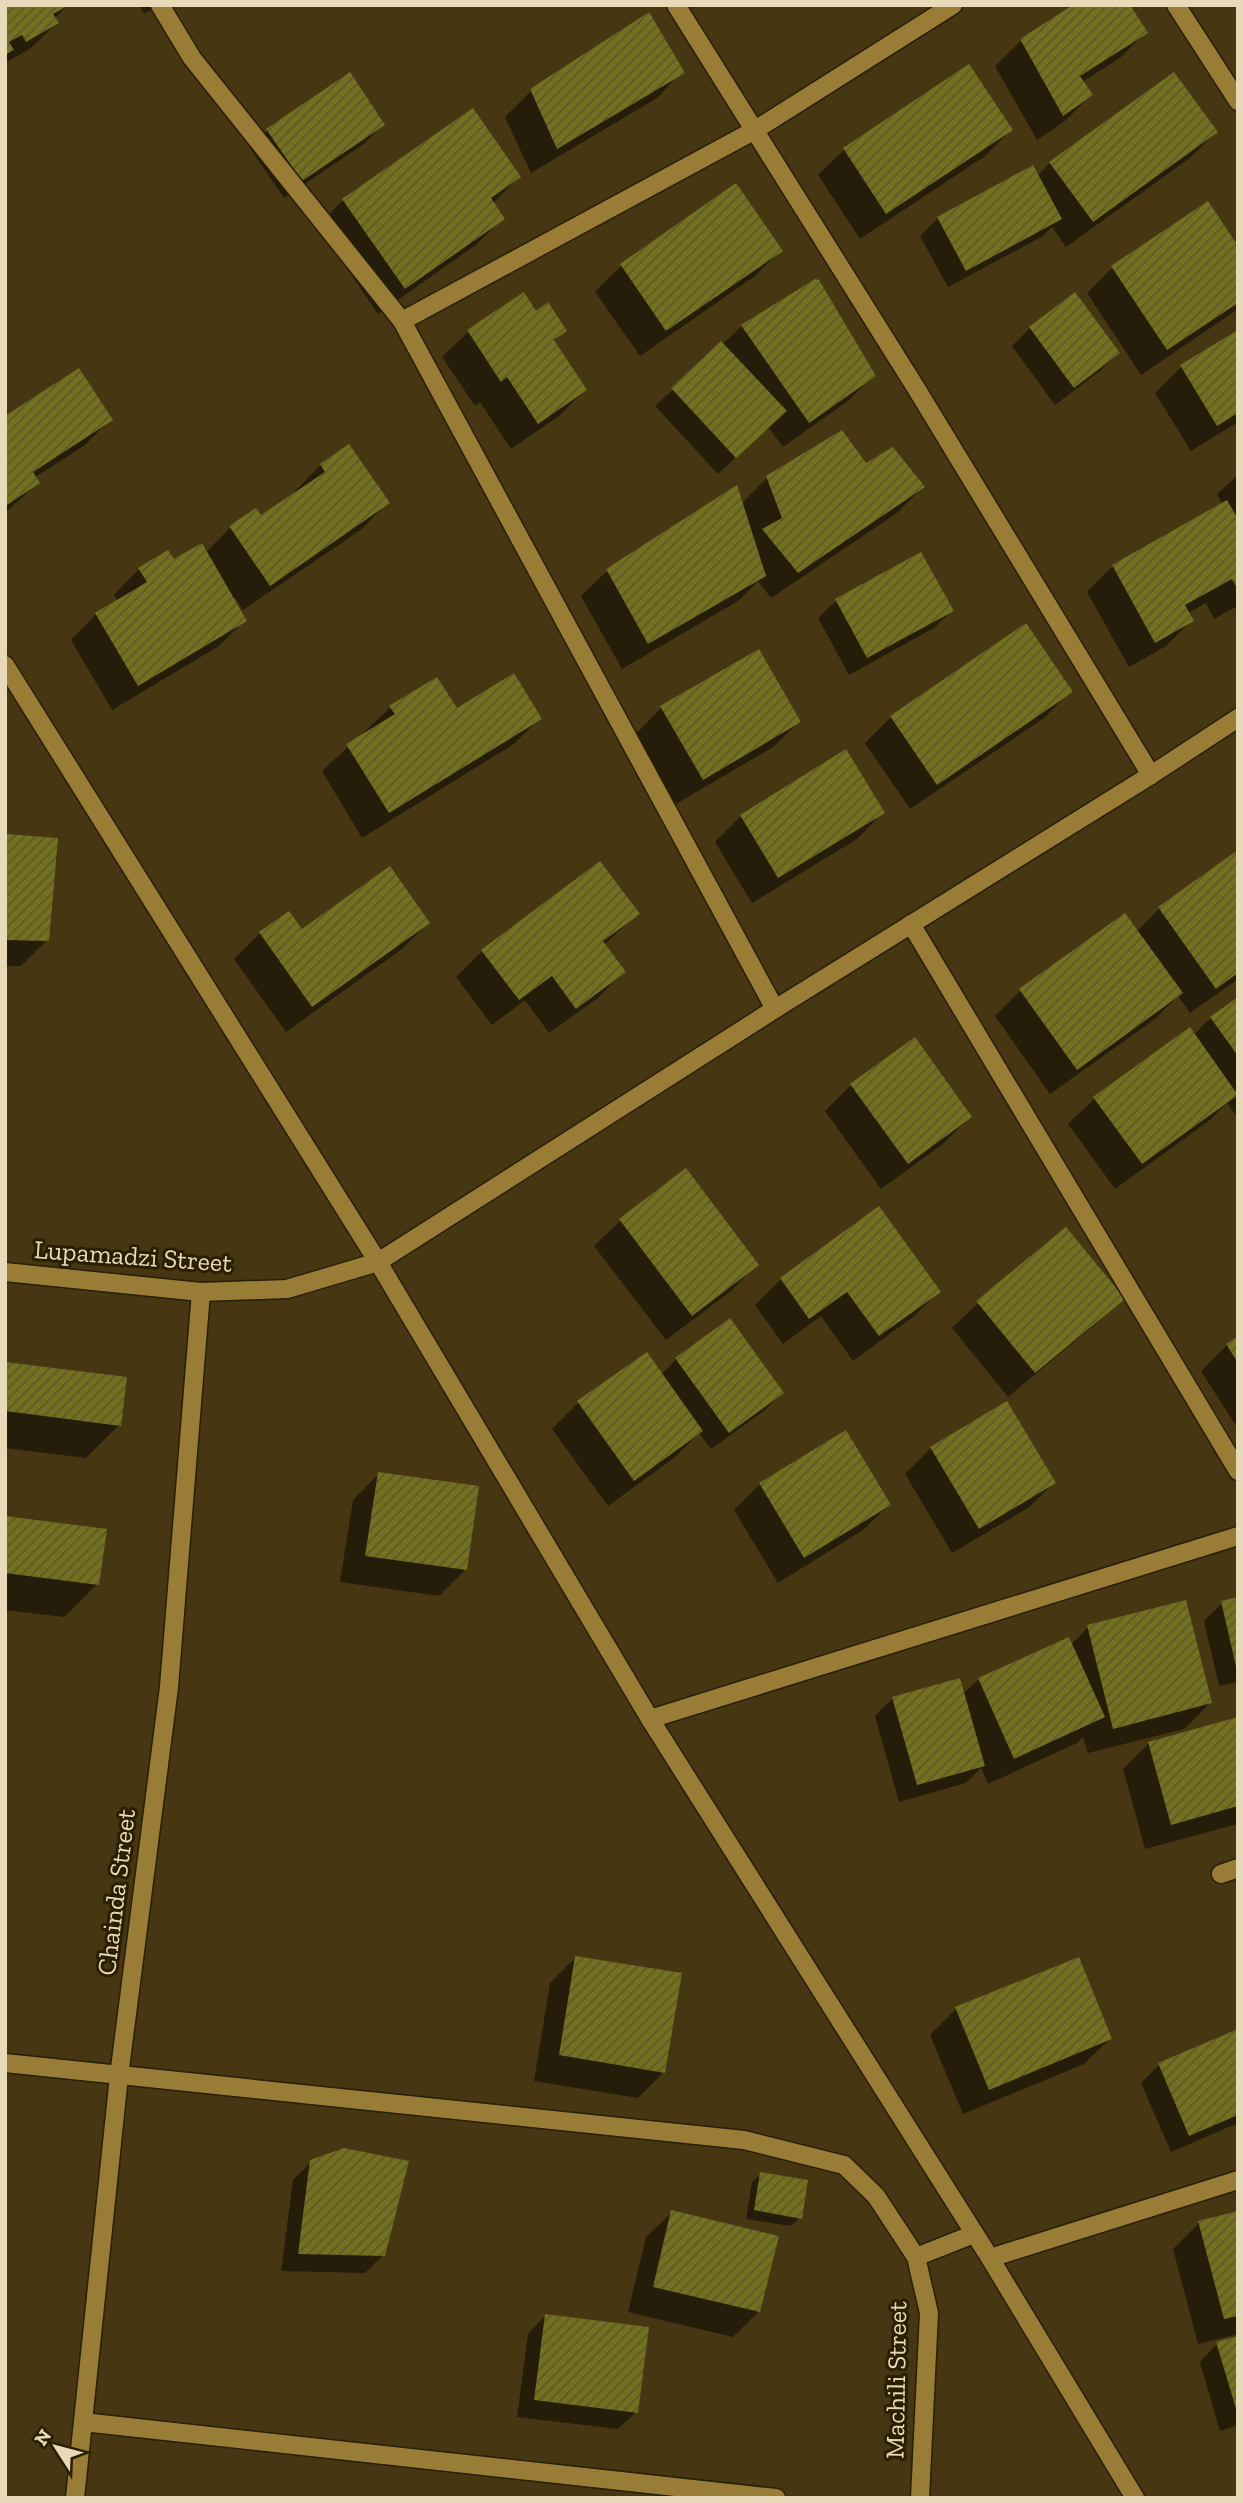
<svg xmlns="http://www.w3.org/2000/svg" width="1243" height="2503" viewBox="0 0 1243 2503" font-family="'Zilla Slab',serif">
<defs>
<pattern id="building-hatch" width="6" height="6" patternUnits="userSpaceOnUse" patternTransform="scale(1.75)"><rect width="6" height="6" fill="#737020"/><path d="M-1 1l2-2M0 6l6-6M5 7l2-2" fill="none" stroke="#5c582c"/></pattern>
</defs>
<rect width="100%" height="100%" fill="#463712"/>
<g fill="#0007">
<path d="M 5,5 L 68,5 L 54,19 L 57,23 L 31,48 L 5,63 Z"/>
<path d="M 139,5 L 159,5 L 144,14 Z"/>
<path d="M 648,14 L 682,72 L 657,98 L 531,173 L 505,117 L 531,91 Z"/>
<path d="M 1146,32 L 1120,58 L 1082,82 L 1091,95 L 1065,121 L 1037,140 L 995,66 L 1021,41 Z"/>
<path d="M 968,66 L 1011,130 L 985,156 L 860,239 L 818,175 L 844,150 Z"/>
<path d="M 382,125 L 365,143 L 284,198 L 250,148 L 268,130 Z"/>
<path d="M 1216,132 L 1190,158 L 1066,247 L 1052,227 L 1043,236 L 948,287 L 920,236 L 938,218 L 1037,176 L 1050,163 Z"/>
<path d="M 519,177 L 492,204 L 503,218 L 477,244 L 378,314 L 318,226 L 343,200 Z"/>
<path d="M 736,185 L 780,251 L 755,276 L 640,356 L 595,292 L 621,266 Z"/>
<path d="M 1238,249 L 1238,309 L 1141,375 L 1087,293 L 1113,267 Z"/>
<path d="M 815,281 L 874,375 L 848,401 L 783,447 L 768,427 L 718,474 L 655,406 L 742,326 Z"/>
<path d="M 523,294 L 536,313 L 565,331 L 553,342 L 585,390 L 559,416 L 511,449 L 480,402 L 475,406 L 442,357 L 468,332 Z"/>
<path d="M 1030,328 L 1118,353 L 1100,371 L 1055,405 L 1012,346 Z"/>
<path d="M 1238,332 L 1238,422 L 1191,451 L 1155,393 L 1181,367 Z"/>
<path d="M 5,418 L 110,420 L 85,445 L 34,478 L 38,483 L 5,513 Z"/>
<path d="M 349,446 L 387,503 L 362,529 L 243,610 L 235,598 L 233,600 L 245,620 L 219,646 L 112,710 L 71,640 L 96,614 L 118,602 L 114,595 L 139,569 L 205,553 L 230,528 L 260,517 L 296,493 L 295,491 L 321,465 Z"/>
<path d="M 866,465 L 923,487 L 897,513 L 771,598 L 758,581 L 738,601 L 622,669 L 581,596 L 607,571 L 741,504 L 767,478 Z"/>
<path d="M 1238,475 L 1238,606 L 1214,619 L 1206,603 L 1187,614 L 1191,621 L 1166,646 L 1129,667 L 1087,592 L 1113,566 L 1223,505 L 1217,494 Z"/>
<path d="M 921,554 L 952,611 L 934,628 L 849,675 L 818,618 L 836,601 Z"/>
<path d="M 1070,692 L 1044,718 L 910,809 L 865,743 L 891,717 Z"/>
<path d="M 390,708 L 456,710 L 540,718 L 514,744 L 362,838 L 322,771 Z"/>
<path d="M 661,708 L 799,722 L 773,747 L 676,804 L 636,734 Z"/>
<path d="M 882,813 L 857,839 L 752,903 L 715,842 L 741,816 Z"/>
<path d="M 5,835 L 47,940 L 21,966 L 5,966 Z"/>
<path d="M 1238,852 L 1238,979 L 1190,1013 L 1178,996 L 1155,1019 L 1050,1094 L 995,1016 L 1021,990 L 1137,931 L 1159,909 Z"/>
<path d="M 288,913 L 302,931 L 428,923 L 402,949 L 286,1032 L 234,959 L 260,933 Z"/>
<path d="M 637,914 L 604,945 L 623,972 L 598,998 L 549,1033 L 525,1000 L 492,1025 L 456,977 L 482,951 Z"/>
<path d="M 1238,999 L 1238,1118 L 1227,1103 L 1210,1120 L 1115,1189 L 1068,1124 L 1094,1099 L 1190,1030 L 1193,1035 L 1211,1018 Z"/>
<path d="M 914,1039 L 970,1117 L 944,1143 L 881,1189 L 825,1111 L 851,1085 Z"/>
<path d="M 685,1171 L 756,1265 L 731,1291 L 666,1340 L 594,1246 L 620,1221 Z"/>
<path d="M 879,1208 L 939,1292 L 913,1317 L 853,1361 L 821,1316 L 783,1344 L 755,1305 L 781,1279 Z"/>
<path d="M 1122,1299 L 1096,1324 L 1008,1397 L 952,1328 L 978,1303 Z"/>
<path d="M 1238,1338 L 1238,1429 L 1201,1371 L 1227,1345 Z"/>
<path d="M 646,1354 L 661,1375 L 676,1359 L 782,1393 L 764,1411 L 711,1449 L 699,1433 L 675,1457 L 608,1506 L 552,1429 L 578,1403 Z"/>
<path d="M 5,1363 L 119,1425 L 86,1458 L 5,1448 Z"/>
<path d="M 931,1448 L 1054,1483 L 1028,1508 L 952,1553 L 905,1474 Z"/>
<path d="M 379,1474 L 465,1570 L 439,1596 L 340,1582 L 353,1500 Z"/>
<path d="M 760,1484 L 889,1505 L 863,1530 L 778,1583 L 734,1510 Z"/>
<path d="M 5,1518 L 97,1584 L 64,1617 L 5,1610 Z"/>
<path d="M 1238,1599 L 1238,1682 L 1219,1686 L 1204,1621 L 1222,1603 Z"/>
<path d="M 1088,1627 L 1210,1703 L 1184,1729 L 1088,1753 L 1083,1737 L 1077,1743 L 988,1784 L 981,1768 L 966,1783 L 899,1802 L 875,1716 L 893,1698 L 963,1694 L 979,1679 L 1071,1645 Z"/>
<path d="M 1238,1718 L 1238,1824 L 1145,1849 L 1123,1769 L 1149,1743 Z"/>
<path d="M 576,1957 L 664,2072 L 638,2098 L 534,2081 L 550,1983 Z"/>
<path d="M 956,2009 L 1110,2039 L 1084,2064 L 963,2114 L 930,2035 Z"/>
<path d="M 1238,2031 L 1238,2123 L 1171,2152 L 1141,2083 L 1159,2065 Z"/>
<path d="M 311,2162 L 383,2255 L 365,2273 L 281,2271 L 293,2180 Z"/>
<path d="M 761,2174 L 800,2218 L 791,2226 L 746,2219 L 752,2182 Z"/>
<path d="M 672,2212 L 759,2311 L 733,2337 L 628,2312 L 646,2237 Z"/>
<path d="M 1238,2213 L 1238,2334 L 1198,2344 L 1173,2249 L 1199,2223 Z"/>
<path d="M 545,2316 L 636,2412 L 618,2429 L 517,2417 L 528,2334 Z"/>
<path d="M 1238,2338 L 1238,2425 L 1220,2431 L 1200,2362 L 1217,2344 Z"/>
</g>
<g fill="url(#building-hatch)">
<path d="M 5,5 L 69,5 L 53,14 L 59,23 L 26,42 L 22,35 L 9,42 L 14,50 L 5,55 Z"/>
<path d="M 1073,5 L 1130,5 L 1148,33 L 1080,76 L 1093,95 L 1063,116 L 1020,39 Z"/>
<path d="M 649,12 L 685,73 L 557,149 L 530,89 Z"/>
<path d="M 969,64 L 1013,130 L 886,214 L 843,148 Z"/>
<path d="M 350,72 L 385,125 L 302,181 L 266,129 Z"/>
<path d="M 1174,72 L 1218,132 L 1093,222 L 1049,162 Z"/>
<path d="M 473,108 L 521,177 L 491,198 L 505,219 L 405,289 L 342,199 Z"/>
<path d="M 1033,165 L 1062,219 L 966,271 L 937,217 Z"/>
<path d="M 736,183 L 783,251 L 666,331 L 620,264 Z"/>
<path d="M 1208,201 L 1238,246 L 1238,303 L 1167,350 L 1111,266 Z"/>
<path d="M 815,279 L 819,280 L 876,376 L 809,423 L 741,325 Z"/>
<path d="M 524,292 L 536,311 L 548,302 L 567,331 L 554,340 L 587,390 L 538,424 L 507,377 L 501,382 L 467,330 Z"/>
<path d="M 1075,292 L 1120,353 L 1074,388 L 1029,327 Z"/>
<path d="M 1238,330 L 1238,413 L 1217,426 L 1180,365 Z"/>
<path d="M 721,341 L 787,411 L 736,458 L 671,388 Z"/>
<path d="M 79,368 L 113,420 L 33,472 L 40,483 L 7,505 L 5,416 Z"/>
<path d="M 842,430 L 866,463 L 893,447 L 925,487 L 798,573 L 762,529 L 782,518 L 766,476 Z"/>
<path d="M 349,444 L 390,503 L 270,586 L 229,526 L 256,508 L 261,515 L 325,472 L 320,464 Z"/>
<path d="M 737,485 L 766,576 L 648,644 L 606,569 Z"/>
<path d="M 1227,500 L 1238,519 L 1238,590 L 1232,579 L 1185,605 L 1194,621 L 1155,643 L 1112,565 Z"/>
<path d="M 202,543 L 247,621 L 138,686 L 95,613 L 147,582 L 138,568 L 168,550 L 174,559 Z"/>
<path d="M 921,552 L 954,611 L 867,658 L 835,599 Z"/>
<path d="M 1026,623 L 1073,692 L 937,785 L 890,716 Z"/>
<path d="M 759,649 L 801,722 L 703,780 L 660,706 Z"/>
<path d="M 514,673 L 542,719 L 389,813 L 346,744 L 395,714 L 389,706 L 437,677 L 457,708 Z"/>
<path d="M 846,749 L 885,813 L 778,878 L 740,815 Z"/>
<path d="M 5,834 L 58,838 L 49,941 L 5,940 Z"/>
<path d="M 1238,850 L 1238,973 L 1216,989 L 1158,907 Z"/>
<path d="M 600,861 L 640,914 L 603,941 L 626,972 L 576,1009 L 552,976 L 519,1000 L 481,950 Z"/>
<path d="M 390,866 L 430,923 L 312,1007 L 259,932 L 289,911 L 302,929 Z"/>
<path d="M 1125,913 L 1183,993 L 1077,1070 L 1019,989 Z"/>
<path d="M 1238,997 L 1238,1056 L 1210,1017 Z"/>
<path d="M 1190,1027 L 1238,1095 L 1142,1164 L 1093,1097 Z"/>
<path d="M 915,1037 L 972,1117 L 908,1164 L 850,1084 Z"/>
<path d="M 686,1168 L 759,1265 L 692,1316 L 619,1219 Z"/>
<path d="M 879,1206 L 941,1292 L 879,1336 L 847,1292 L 809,1319 L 780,1278 Z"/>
<path d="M 1066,1227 L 1125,1299 L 1035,1373 L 976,1301 Z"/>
<path d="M 730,1318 L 784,1393 L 729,1433 L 675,1358 Z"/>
<path d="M 1238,1336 L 1238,1363 L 1226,1344 Z"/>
<path d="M 647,1352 L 703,1431 L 634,1481 L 577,1401 Z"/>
<path d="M 5,1362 L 127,1377 L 121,1426 L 5,1411 Z"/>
<path d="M 1007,1401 L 1056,1483 L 979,1529 L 930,1447 Z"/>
<path d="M 846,1430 L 891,1505 L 804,1558 L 759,1483 Z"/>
<path d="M 378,1472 L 479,1486 L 467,1570 L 365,1556 Z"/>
<path d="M 5,1516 L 107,1529 L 99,1585 L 5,1573 Z"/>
<path d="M 1238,1597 L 1238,1670 L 1237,1671 L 1221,1601 Z"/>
<path d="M 1186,1600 L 1212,1703 L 1113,1729 L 1087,1625 Z"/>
<path d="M 1069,1637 L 1105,1717 L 1014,1759 L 978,1678 Z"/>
<path d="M 960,1678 L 985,1766 L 917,1785 L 892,1697 Z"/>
<path d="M 1238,1717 L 1238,1806 L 1171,1825 L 1148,1742 Z"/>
<path d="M 575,1956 L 682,1973 L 665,2073 L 559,2055 Z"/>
<path d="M 1079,1957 L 1112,2039 L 989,2090 L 955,2007 Z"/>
<path d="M 1238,2029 L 1238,2115 L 1189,2136 L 1158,2063 Z"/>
<path d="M 344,2148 L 409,2161 L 385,2256 L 298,2254 L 310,2160 Z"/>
<path d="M 760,2172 L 808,2180 L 802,2219 L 754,2210 Z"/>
<path d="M 671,2210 L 779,2236 L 760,2312 L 653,2287 Z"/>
<path d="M 1238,2211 L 1238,2316 L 1224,2319 L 1198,2221 Z"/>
<path d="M 545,2314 L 649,2327 L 638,2413 L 534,2400 Z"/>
<path d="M 1238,2336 L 1238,2412 L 1237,2412 L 1216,2342 Z"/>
</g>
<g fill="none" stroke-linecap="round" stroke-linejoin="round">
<defs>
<g id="minor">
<path d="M 160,5 L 192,58 L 402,321 L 775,1009"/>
<path d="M 676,5 L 916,388 L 1151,775"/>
<path d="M 1176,5 L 1238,101"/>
<path d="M 402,321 L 755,130 L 953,5"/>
<path d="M 5,665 L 378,1262 L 650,1719 L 990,2258 L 1135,2498"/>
<path d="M 911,924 L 1238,1471"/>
<path d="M 5,1272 L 201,1292 L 287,1289 L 378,1262 L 775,1009 L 1151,775 L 1238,718"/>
<path d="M 650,1719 L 1238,1536"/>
<path d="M 1221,1874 L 1238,1868"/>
<path d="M 5,2063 L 744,2140 L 844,2165 L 876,2196 L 916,2257 L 929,2313 L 920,2498"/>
<path d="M 916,2257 L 974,2234"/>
<path d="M 990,2258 L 1238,2180"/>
<path d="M 83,2422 L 776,2498"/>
<path d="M 75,2498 L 119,2076 L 169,1687 L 201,1292"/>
</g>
</defs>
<use href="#minor" stroke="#281f09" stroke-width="21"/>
<use href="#minor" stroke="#997d37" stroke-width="18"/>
</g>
<g text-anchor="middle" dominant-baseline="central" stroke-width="6" stroke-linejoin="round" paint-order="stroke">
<g font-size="26" fill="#e8dab8" stroke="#2a1f02">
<text transform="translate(133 1256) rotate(4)">Lupamadzi Street</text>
<text transform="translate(116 1892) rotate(-83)">Chainda Street</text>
<text transform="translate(896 2380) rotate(-89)">Machili Street</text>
</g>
</g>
<rect width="1243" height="2503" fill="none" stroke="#e8dab8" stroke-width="14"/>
<g transform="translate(56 2447) rotate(306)" stroke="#2a1f02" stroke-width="5" paint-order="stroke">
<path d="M0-5L12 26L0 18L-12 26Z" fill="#e8dab8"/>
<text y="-10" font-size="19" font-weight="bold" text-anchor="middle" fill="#e8dab8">N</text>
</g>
</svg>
